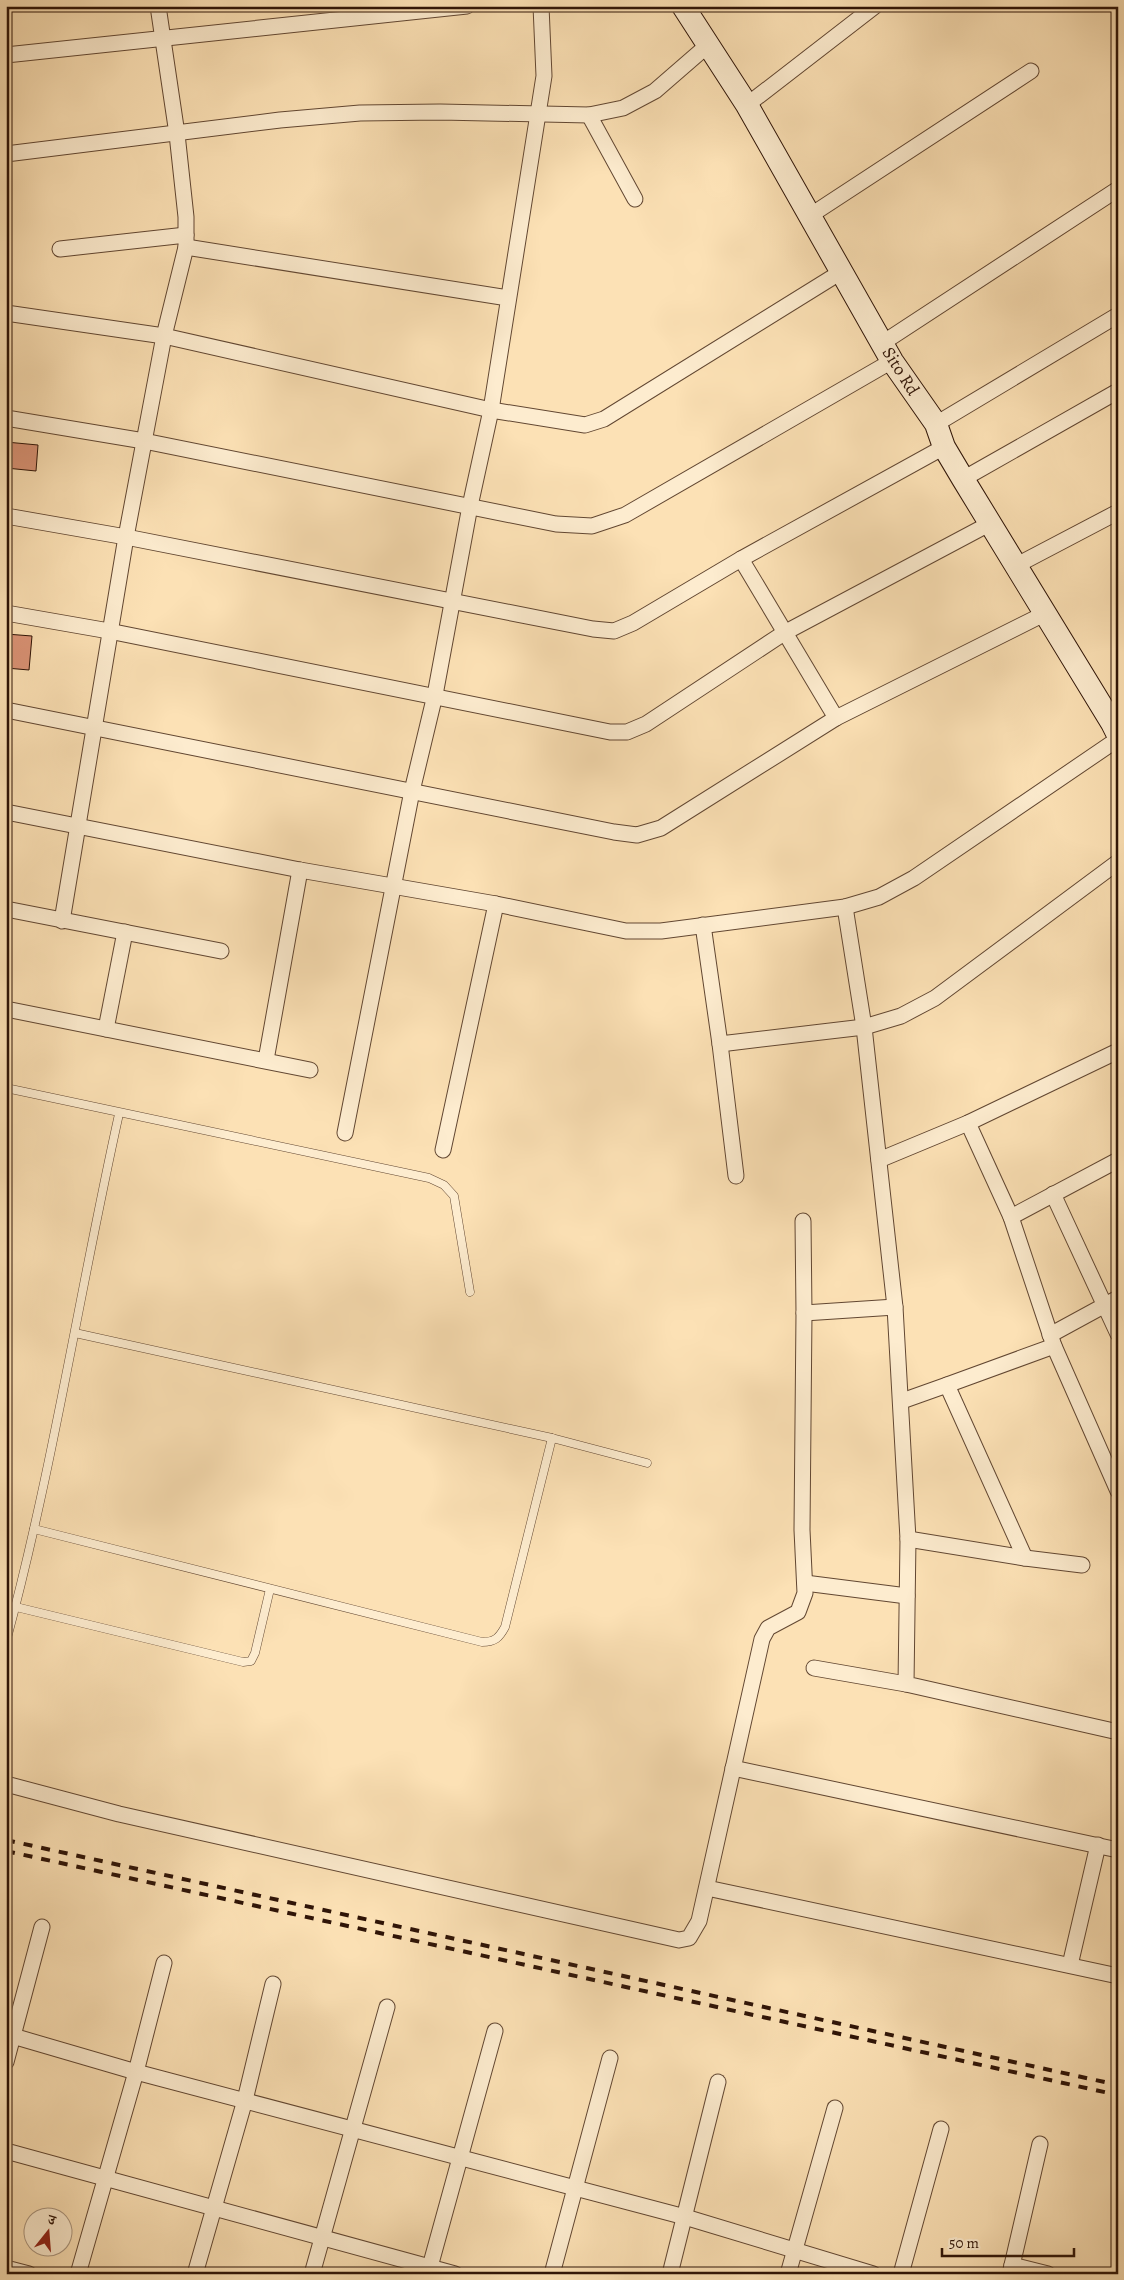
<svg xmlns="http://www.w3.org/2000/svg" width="1124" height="2280" viewBox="0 0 1124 2280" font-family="Alegreya,'Noto Serif Devanagari',serif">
<rect width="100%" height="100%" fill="#fce1b5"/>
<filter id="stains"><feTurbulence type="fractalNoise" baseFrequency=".004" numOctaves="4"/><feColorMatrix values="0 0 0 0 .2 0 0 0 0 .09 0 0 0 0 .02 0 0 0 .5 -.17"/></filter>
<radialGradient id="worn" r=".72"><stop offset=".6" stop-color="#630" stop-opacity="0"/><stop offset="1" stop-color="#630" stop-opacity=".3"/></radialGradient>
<g fill="#db9477" stroke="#2f1407">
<path d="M 6,442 L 38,445 L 36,471 L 6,468 Z"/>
<path d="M 6,634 L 32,636 L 29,670 L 6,668 Z"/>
</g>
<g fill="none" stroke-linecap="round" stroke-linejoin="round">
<defs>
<g id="lane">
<path d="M 6,1088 L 429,1178 L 444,1185 L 454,1196 L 470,1292"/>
<path d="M 75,1333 L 552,1438 L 647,1463"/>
<path d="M 34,1529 L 482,1642 C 495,1642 499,1638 505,1627 L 552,1438"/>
<path d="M 16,1607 L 243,1662 L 251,1661 L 255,1653 L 270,1589"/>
<path d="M 6,1642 C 53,1468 80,1289 119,1114"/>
</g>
<g id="street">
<path d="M 6,55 L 467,6"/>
<path d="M 747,105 L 875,6"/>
<path d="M 589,115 L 635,199"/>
<path d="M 6,154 L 280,120 L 360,113 L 440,112 L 589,115 L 623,108 L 655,91 L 708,45"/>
<path d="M 811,215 L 1031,71"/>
<path d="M 186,247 L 508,298"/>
<path d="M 60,249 L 186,235"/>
<path d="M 6,313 L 164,336 L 491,410 L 585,425 L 604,419 L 841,272"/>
<path d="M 884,342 L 1118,189"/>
<path d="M 6,418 L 144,441 L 556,524 L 592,526 L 625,515 L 892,361"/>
<path d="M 936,424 L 1118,315"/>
<path d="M 963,479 L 1118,391"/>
<path d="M 6,516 L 126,537 L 593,629 L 614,631 L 633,623 L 741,559 L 944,447"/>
<path d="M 741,559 L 836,718"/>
<path d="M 1017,565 L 1118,512"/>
<path d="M 6,613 L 109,631 L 610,732 L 627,732 L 646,724 L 784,633 L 989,524"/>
<path d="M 6,710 L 614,832 L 637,835 L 661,828 L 836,718 L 1046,613"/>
<path d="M 6,812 L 300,870 L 496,904 L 626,931 L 661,931 L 845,907 L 879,897 L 914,878 L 1118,739"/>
<path d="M 845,907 L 864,1027 L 895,1307 L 908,1539 L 906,1684 L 1118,1732"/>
<path d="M 6,909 L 221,951"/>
<path d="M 62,921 L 126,537 L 164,336 L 186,247 L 186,217 L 177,134 L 158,6"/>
<path d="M 703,925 L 720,1044 L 864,1027 L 901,1016 L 935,998 L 1118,862"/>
<path d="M 6,1009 L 310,1070"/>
<path d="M 106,1029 L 125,932"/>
<path d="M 720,1044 L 736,1176"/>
<path d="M 266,1060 L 300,870"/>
<path d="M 968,1123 L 1011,1217 L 1054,1346 L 1118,1491"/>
<path d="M 345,1133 L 412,791 L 435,695 L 470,506 L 491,410 L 544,76 L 541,6"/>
<path d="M 443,1150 L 496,904"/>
<path d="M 879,1160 L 968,1123 L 1118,1051"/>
<path d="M 1053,1194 L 1118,1334"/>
<path d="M 1011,1217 L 1118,1160"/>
<path d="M 804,1313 L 895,1307"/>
<path d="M 1050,1335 L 1118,1298"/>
<path d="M 947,1385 L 1054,1346"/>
<path d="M 902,1401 L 947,1385 L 1025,1558"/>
<path d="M 908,1539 L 1025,1558 L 1082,1565"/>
<path d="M 805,1583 L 907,1596"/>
<path d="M 814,1668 L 906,1684"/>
<path d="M 733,1768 L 1118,1850"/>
<path d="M 6,1784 L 119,1814 L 679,1940 L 689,1938 L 699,1921 L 762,1639 L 768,1628 L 798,1612 L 805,1593 L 802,1530 L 804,1313 L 803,1221"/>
<path d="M 707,1888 L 1118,1976"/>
<path d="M 1070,1965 L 1098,1845"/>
<path d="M 6,2034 L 136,2072 L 685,2217 L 873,2274"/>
<path d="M 6,2062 L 42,1927"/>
<path d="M 6,2151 L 455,2274"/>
<path d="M 1012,2265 L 1048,2274"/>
<path d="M 6,2268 L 29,2274"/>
<path d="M 78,2274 L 136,2072 L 164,1963"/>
<path d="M 195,2274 L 245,2100 L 273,1984"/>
<path d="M 312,2274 L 387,2007"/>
<path d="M 428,2274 L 495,2031"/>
<path d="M 552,2274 L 610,2058"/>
<path d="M 670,2274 L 718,2082"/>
<path d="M 788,2274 L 835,2108"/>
<path d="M 901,2274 L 941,2129"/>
<path d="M 1010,2274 L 1040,2144"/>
</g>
<path id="secondary" d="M 683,6 L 747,105 L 892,361 L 936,424 L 944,447 L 963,479 L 1112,723 L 1118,735"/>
</defs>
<use href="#lane" stroke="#624732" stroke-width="9"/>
<use href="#street" stroke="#624732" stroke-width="17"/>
<use href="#secondary" stroke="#2f1407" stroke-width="24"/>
<use href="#lane" stroke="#fdeccf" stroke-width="8"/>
<use href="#street" stroke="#fdeccf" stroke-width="15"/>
<use href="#secondary" stroke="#fdeccf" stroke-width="22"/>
<g stroke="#2f1407" stroke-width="4" stroke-dasharray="9 9" stroke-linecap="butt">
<path d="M 6,1840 L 1118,2085"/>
<path d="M 6,1851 L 1118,2095"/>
</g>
</g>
<g text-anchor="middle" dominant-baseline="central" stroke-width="4" stroke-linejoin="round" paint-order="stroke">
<g font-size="18" fill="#2f1407" stroke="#fdeccf">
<text transform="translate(901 371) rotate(58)">Sito Rd</text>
</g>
</g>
<rect width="1124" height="2280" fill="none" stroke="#fce1b5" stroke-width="25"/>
<rect x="8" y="8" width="1109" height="2265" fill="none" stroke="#2f1407" stroke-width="2.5"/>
<rect x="12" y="12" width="1099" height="2255" fill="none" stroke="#2f1407"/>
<g transform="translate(48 2232) rotate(17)"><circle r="24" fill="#fdeccf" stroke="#ab967f"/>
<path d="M0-4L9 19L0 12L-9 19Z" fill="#8f2418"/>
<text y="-8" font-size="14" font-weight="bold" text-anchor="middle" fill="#2f1407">उ</text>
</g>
<path d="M942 2248v8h132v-8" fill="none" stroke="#2f1407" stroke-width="2.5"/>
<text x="949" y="2248" font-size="15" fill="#2f1407" stroke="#fdeccf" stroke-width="4" paint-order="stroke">50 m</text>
<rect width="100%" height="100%" filter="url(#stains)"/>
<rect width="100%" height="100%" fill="url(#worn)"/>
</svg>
